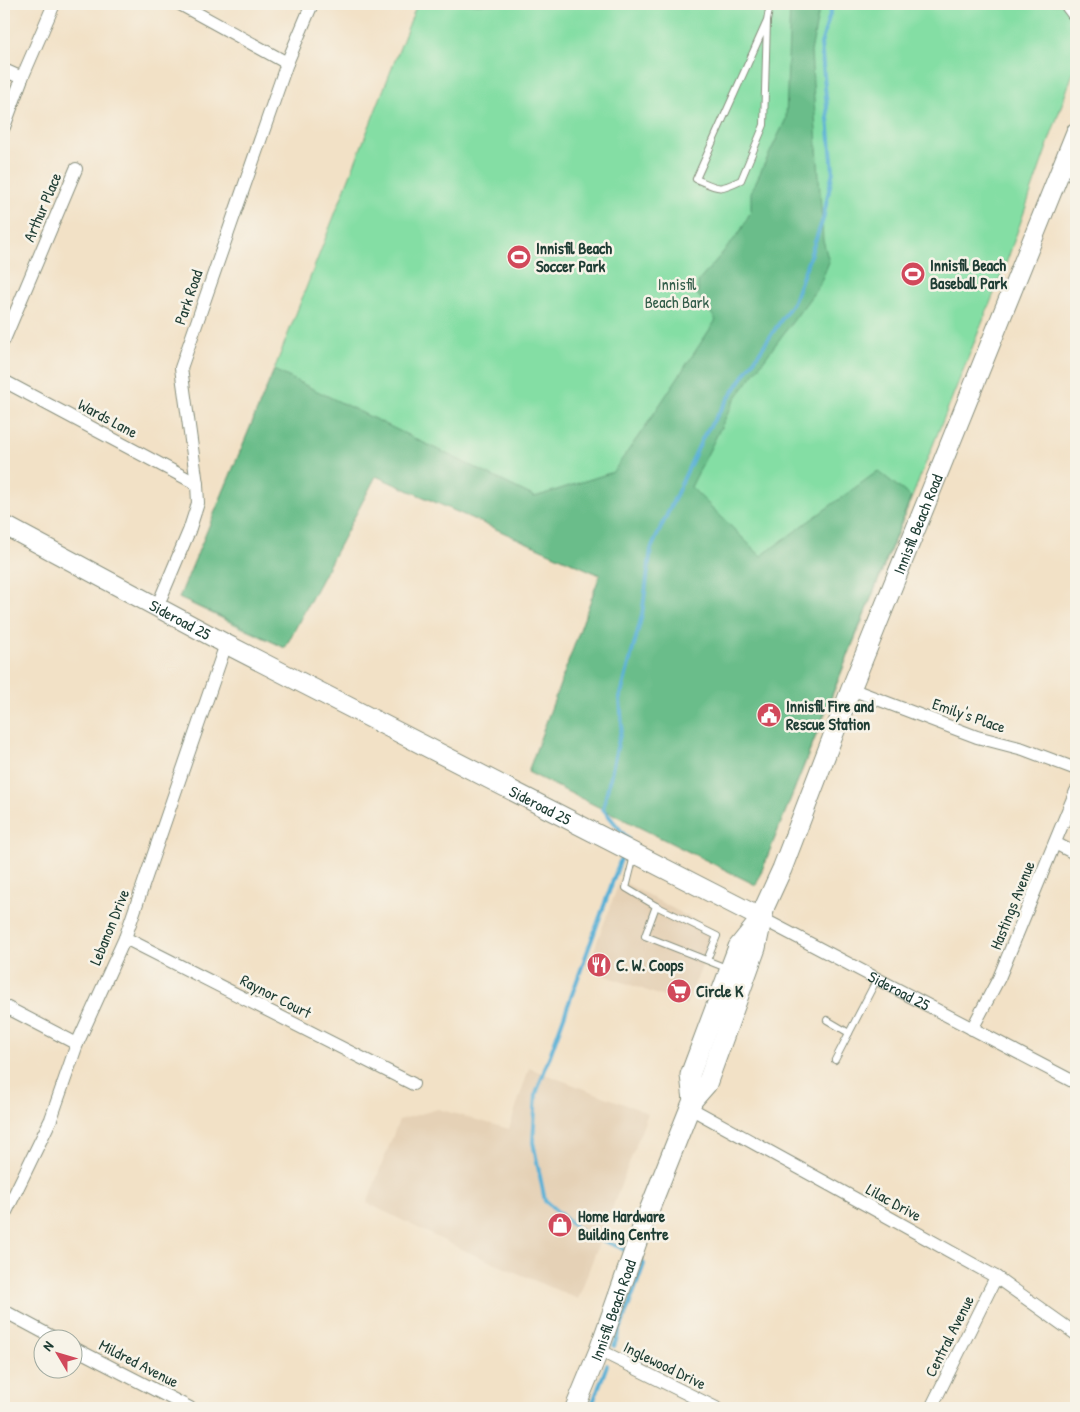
<svg xmlns="http://www.w3.org/2000/svg" width="1080" height="1412" viewBox="0 0 1080 1412" font-family="'Patrick Hand',sans-serif">
<rect width="100%" height="100%" fill="#f7f3e8"/>
<filter id="ink" filterUnits="userSpaceOnUse"><feTurbulence type="fractalNoise" baseFrequency=".02" numOctaves="2"/><feDisplacementMap in="SourceGraphic" scale="10" xChannelSelector="R" yChannelSelector="G"/><feConvolveMatrix kernelMatrix="1 2 1 2 8 2 1 2 1" color-interpolation-filters="sRGB"/></filter>
<filter id="wash" filterUnits="userSpaceOnUse"><feTurbulence type="fractalNoise" baseFrequency=".0096" numOctaves="4" result="noise"/><feDisplacementMap in="SourceGraphic" scale="20" xChannelSelector="R" yChannelSelector="G"/><feGaussianBlur stdDeviation="1.12" result="paint"/><feColorMatrix in="noise" values="0 0 0 0 0 0 0 0 0 0 0 0 0 0 0 0 0 1.4 0 .05"/><feComposite in="paint" operator="in"/></filter>
<g filter="url(#wash)">
<rect width="100%" height="100%" fill="#f2e1c6"/>
<g fill="#e5d1b6">
<path d="M 620,880 L 716,932 L 686,1005 L 587,969 Z"/>
<path d="M 529,1068 L 648,1113 L 578,1299 L 461,1249 L 367,1203 L 399,1120 L 438,1109 L 509,1129 Z"/>
</g>
<path fill="#84dea4" stroke="#528e6c" d="M 417,4 L 1063,4 L 1076,25 L 1076,64 L 1007,261 L 756,885 L 528,772 L 600,575 L 376,476 L 285,648 L 179,598 L 274,370 Z"/>
<path fill="#6bbd8a" stroke="#457d5f" d="M 790,4 L 820,4 L 811,52 L 823,240 L 829,262 L 819,286 L 735,399 L 691,487 L 761,556 L 878,471 L 911,497 L 756,885 L 528,772 L 600,575 L 376,476 L 285,648 L 242,626 L 179,598 L 274,370 L 535,497 L 613,472 L 647,424 L 716,320 L 698,295 L 698,282 L 740,232 L 751,211 L 751,192 L 786,119 Z"/>
<g fill="none" stroke-linecap="round" stroke-linejoin="round">
<g stroke="#59b0d6" stroke-width="4">
<path d="M 626,844 L 628,839 L 603,809 L 622,726 L 620,698 L 642,615 L 651,549 L 704,435 L 794,301 L 823,219 L 833,171 L 821,44 L 833,4"/>
<path d="M 623,853 L 536,1094 L 533,1142 L 545,1201 L 581,1232 L 619,1247 L 628,1252"/>
<path d="M 614,1346 L 644,1264 L 637,1259"/>
<path d="M 591,1408 L 607,1365"/>
</g>
</g>
</g>
<g filter="url(#ink)">
<g fill="none" stroke-linecap="round" stroke-linejoin="round">
<defs>
<g id="lane">
<path d="M 767,21 L 696,179 C 719,189 718,191 741,180 L 764,125 L 767,21 L 770,4"/>
<path d="M 634,856 L 626,888 L 656,906 L 645,936 L 729,969"/>
<path d="M 656,906 L 717,936 L 707,960"/>
<path d="M 827,1020 L 849,1033"/>
<path d="M 835,1060 L 877,979"/>
</g>
<g id="street">
<path d="M 180,4 L 287,63"/>
<path d="M 4,70 L 22,78"/>
<path d="M 4,127 L 22,78 L 54,4"/>
<path d="M 4,340 L 76,169"/>
<path d="M 4,381 L 197,484"/>
<path d="M 157,607 L 189,531 L 198,503 L 197,484 L 181,368 L 287,63 L 312,4"/>
<path d="M 851,689 L 977,737 L 1023,749 L 1076,769"/>
<path d="M 1055,843 L 1076,854"/>
<path id="s1" d="M 761,918 L 1076,1083"/>
<path d="M 125,938 L 413,1084"/>
<path d="M 4,1006 L 77,1044"/>
<path d="M 972,1029 L 999,978 L 1076,791"/>
<path d="M 690,1108 L 872,1208 L 996,1277 L 1076,1334"/>
<path d="M 4,1216 L 51,1119 L 77,1044 L 125,938 L 226,644"/>
<path d="M 4,1311 L 58,1340"/>
<path d="M 72,1347 L 190,1408"/>
<path d="M 599,1350 L 716,1408"/>
<path d="M 931,1408 L 996,1277"/>
</g>
<g id="secondary">
<path d="M 1070,4 L 1076,12"/>
<path id="s2" d="M 4,525 L 226,644 L 761,918"/>
<path d="M 693,1100 L 690,1075 L 738,947 L 759,921"/>
<path id="s3" d="M 575,1408 L 599,1350 L 642,1228 L 693,1100 L 707,1084 L 756,948 L 765,906 L 782,869 L 851,689 L 1076,132"/>
</g>
</defs>
<use href="#lane" stroke="#888f7d" stroke-width="8"/>
<use href="#street" stroke="#888f7d" stroke-width="14"/>
<use href="#secondary" stroke="#888f7d" stroke-width="21"/>
<use href="#lane" stroke="#fff" stroke-width="6"/>
<use href="#street" stroke="#fff" stroke-width="12"/>
<use href="#secondary" stroke="#fff" stroke-width="19"/>
</g>
</g>
<defs>
<symbol id="stadium-disc" viewBox="-11 -11 22 22"><circle r="9.5" fill="#d1495b" stroke="#f7f3e8"/><path d="M0-5a6.5 5 0 1 0 0 10a6.5 5 0 1 0 0-10ZM-3.5-1.8h7v3.6h-7Z" fill="#fff"/></symbol>
<symbol id="civic-disc" viewBox="-11 -11 22 22"><circle r="9.5" fill="#d1495b" stroke="#f7f3e8"/><path d="M-.6-6.5H3V-4.5H.6V-3L4-1V1h2V6H-6V1h2V-1L-.6-3ZM-1.2 2.5V6h2.4V2.5Z" fill="#fff"/></symbol>
<symbol id="restaurant-disc" viewBox="-11 -11 22 22"><circle r="9.5" fill="#d1495b" stroke="#f7f3e8"/><path d="M-5-6h1v4h1v-4h1v4h1v-4h1v5L-1.5 .5V6h-2V.5L-5-1ZM5-6V6H3V1.5H1.5Q1.5-4 5-6Z" fill="#fff"/></symbol>
<symbol id="supermarket-disc" viewBox="-11 -11 22 22"><circle r="9.5" fill="#d1495b" stroke="#f7f3e8"/><path d="M-6-5.5h2.5l.6 2H6L4.5 2H-2.5L-4.4-4H-6ZM-1.5 3.2a1.3 1.3 0 1 0 .1 0ZM3 3.2a1.3 1.3 0 1 0 .1 0Z" fill="#fff"/></symbol>
<symbol id="shop-disc" viewBox="-11 -11 22 22"><circle r="9.5" fill="#d1495b" stroke="#f7f3e8"/><path d="M-5-2.5h2.3a2.7 3.5 0 0 1 5.4 0H5L5.5 6h-11ZM-1.5-2.5h3a1.5 2.3 0 0 0-3 0Z" fill="#fff"/></symbol>
</defs>
<g fill-rule="evenodd">
<use href="#stadium-disc" x="505" y="243" width="28" height="28"/>
<use href="#stadium-disc" x="899" y="260" width="28" height="28"/>
<use href="#civic-disc" x="755" y="701" width="28" height="28"/>
<use href="#restaurant-disc" x="585" y="951" width="28" height="28"/>
<use href="#supermarket-disc" x="665" y="977" width="28" height="28"/>
<use href="#shop-disc" x="546" y="1211" width="28" height="28"/>
</g>
<g text-anchor="middle" dominant-baseline="central" stroke-width="5" stroke-linejoin="round" paint-order="stroke">
<g font-size="16" fill="#1f3d34" stroke="#f7f3e8">
<text transform="translate(42 207) rotate(-67)">Arthur Place</text>
<text transform="translate(188 297) rotate(-71)">Park Road</text>
<text transform="translate(108 418) rotate(28)">Wards Lane</text>
<text stroke="none"><textPath href="#s3" startOffset="950">Innisfil Beach Road</textPath></text>
<text stroke="none"><textPath href="#s2" startOffset="200">Sideroad 25</textPath></text>
<text transform="translate(969 715) rotate(19)">Emily's Place</text>
<text stroke="none"><textPath href="#s2" startOffset="605">Sideroad 25</textPath></text>
<text transform="translate(1012 905) rotate(-68)">Hastings Avenue</text>
<text transform="translate(109 927) rotate(-68)">Lebanon Drive</text>
<text stroke="none"><textPath href="#s1" startOffset="156">Sideroad 25</textPath></text>
<text transform="translate(276 996) rotate(27)">Raynor Court</text>
<text transform="translate(894 1202) rotate(29)">Lilac Drive</text>
<text stroke="none"><textPath href="#s3" startOffset="105">Innisfil Beach Road</textPath></text>
<text transform="translate(949 1336) rotate(-63)">Central Avenue</text>
<text transform="translate(139 1363) rotate(27)">Mildred Avenue</text>
<text transform="translate(665 1365) rotate(26)">Inglewood Drive</text>
</g>
<g font-size="16" font-weight="bold" fill="#1f3d34" stroke="#f7f3e8" text-anchor="start">
<text x="536" y="248">Innisfil Beach<tspan x="536" dy="18">Soccer Park</tspan></text>
<text x="930" y="265">Innisfil Beach<tspan x="930" dy="18">Baseball Park</tspan></text>
<text x="786" y="706">Innisfil Fire and<tspan x="786" dy="18">Rescue Station</tspan></text>
<text x="616" y="965">C. W. Coops</text>
<text x="696" y="991">Circle K</text>
<text x="578" y="1216">Home Hardware<tspan x="578" dy="18">Building Centre</tspan></text>
</g>
<g font-size="16" fill="#335d4a" stroke="#f7f3e8">
<text x="677" y="284">Innisfil<tspan x="677" dy="18">Beach Bark</tspan></text>
</g>
</g>
<rect width="1080" height="1412" fill="none" stroke="#f7f3e8" stroke-width="20"/>
<g transform="translate(58 1354) rotate(308)"><circle r="24" fill="#f7f3e8" stroke="#a1aaa0"/>
<path d="M0-4L9 19L0 12L-9 19Z" fill="#d1495b"/>
<text y="-8" font-size="14" font-weight="bold" text-anchor="middle" fill="#1f3d34">N</text>
</g>
</svg>
